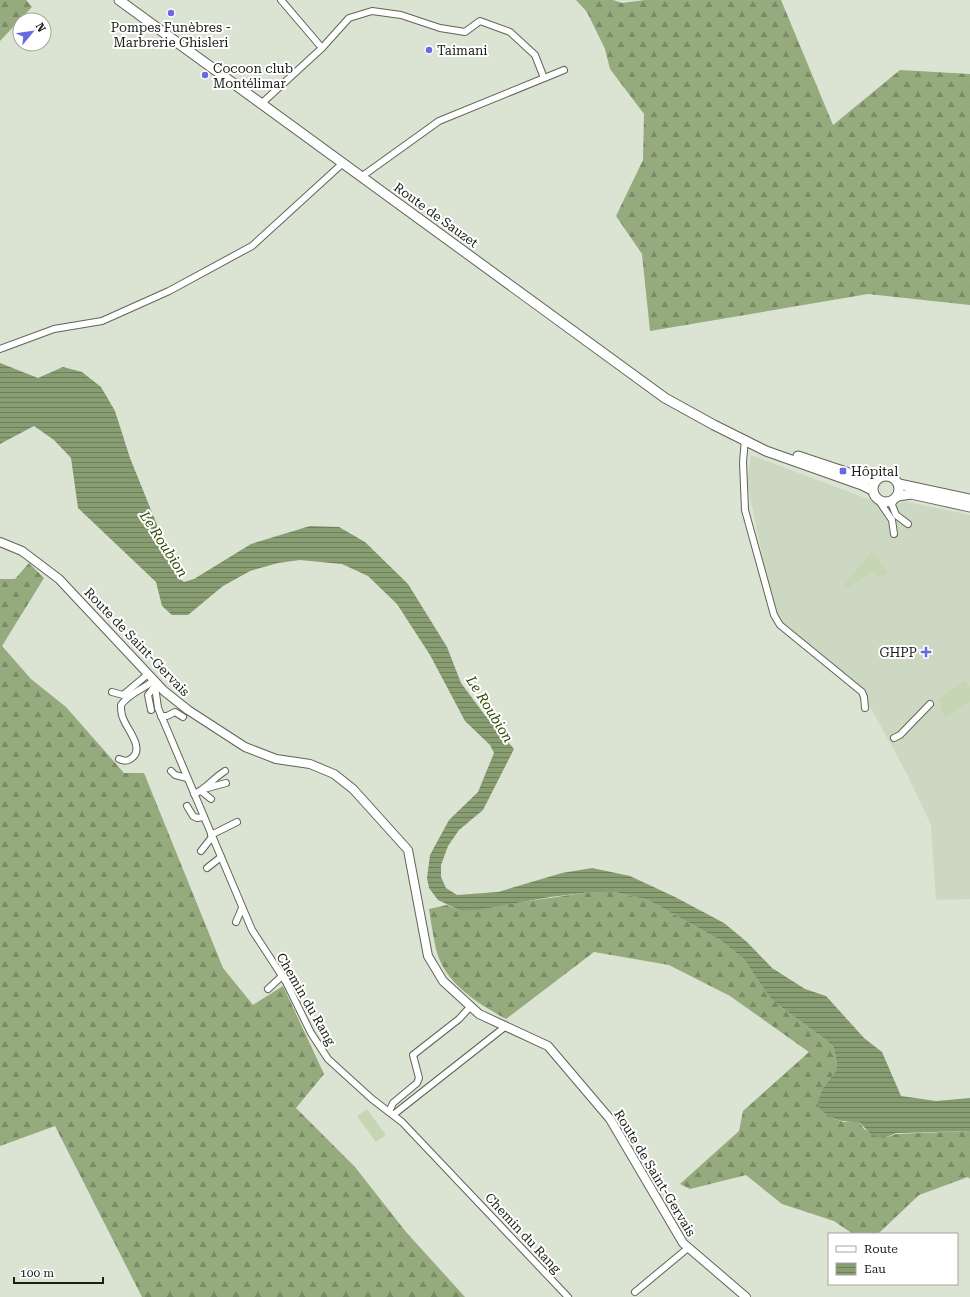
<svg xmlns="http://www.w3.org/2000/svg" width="970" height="1297" viewBox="0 0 970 1297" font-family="'Roboto Serif',serif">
<defs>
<pattern id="forest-firs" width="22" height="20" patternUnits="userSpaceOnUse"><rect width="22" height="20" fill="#95aa7d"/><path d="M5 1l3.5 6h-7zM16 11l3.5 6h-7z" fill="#798a65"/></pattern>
<pattern id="water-rules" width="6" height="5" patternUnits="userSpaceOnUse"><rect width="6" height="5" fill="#889d71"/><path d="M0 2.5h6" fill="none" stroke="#6e7f5c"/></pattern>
</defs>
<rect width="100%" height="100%" fill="#dbe3d2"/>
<path fill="#ccd8c1" d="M 751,455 L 884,505 L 895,507 L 903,501 L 970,515 L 970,899 L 936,900 L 931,825 L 906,772 L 863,694 L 776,621 L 747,482 Z"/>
<g fill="#c6d6b5">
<path d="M 872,552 L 888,573 L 880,578 L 874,571 L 846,590 L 844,587 L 846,582 Z"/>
<path d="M 965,681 L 970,687 L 970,701 L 946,718 L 940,710 L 943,707 L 937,699 Z"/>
<path d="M 367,1109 L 386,1135 L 376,1142 L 357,1116 Z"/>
</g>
<g fill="url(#forest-firs)">
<path d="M 0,0 L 26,0 L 32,7 L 0,41 Z"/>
<path d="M 576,0 L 613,0 L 622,3 L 645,0 L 781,0 L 833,125 L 900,70 L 970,74 L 970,305 L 868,294 L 650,331 L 642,254 L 616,216 L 643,160 L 644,114 L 610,69 L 605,49 L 587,12 Z"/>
<path d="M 29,563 L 44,578 L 2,646 L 31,679 L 66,707 L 124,773 L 144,773 L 223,968 L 253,1005 L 283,986 L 324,1074 L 296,1108 L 355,1167 L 406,1232 L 465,1297 L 142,1297 L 55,1126 L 0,1146 L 0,579 L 15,579 Z"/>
<path d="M 590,892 L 615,892 L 648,900 L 720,940 L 744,959 L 781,1007 L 826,1040 L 834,1048 L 837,1065 L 835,1072 L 823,1088 L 832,1118 L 844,1122 L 859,1122 L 864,1129 L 884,1138 L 896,1134 L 970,1131 L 970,1179 L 968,1177 L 919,1195 L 878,1234 L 853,1234 L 834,1221 L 782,1204 L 746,1175 L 690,1189 L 680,1184 L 739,1131 L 743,1111 L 809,1052 L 730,996 L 669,965 L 594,952 L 506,1019 C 477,1003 444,983 436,949 C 433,936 431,922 429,909 L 447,905 L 461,911 Z"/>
</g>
<path fill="url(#water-rules)" d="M 0,363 L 38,378 L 63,367 L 82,372 L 101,387 L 115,411 L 130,458 L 178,577 L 184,582 L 194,579 L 251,544 L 310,526 L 339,527 L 365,542 L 408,584 L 447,647 L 461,683 L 484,714 L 514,749 L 483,810 L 459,830 L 448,846 L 441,865 L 441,877 L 446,888 L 457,895 L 498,892 L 562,873 L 592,868 L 630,876 L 675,897 L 724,923 L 747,942 L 772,968 L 805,989 L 826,996 L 864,1038 L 882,1052 L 901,1096 L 936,1101 L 970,1098 L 970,1131 L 896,1133 L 884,1138 L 872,1135 L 859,1122 C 842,1122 829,1120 818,1106 L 819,1098 L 823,1088 L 835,1072 L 837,1065 L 834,1048 L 826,1040 L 781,1007 L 770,997 L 744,959 L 720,940 L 648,900 L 615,892 L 590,892 L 550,897 L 477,910 L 461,911 L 438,900 L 429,888 L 427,878 L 430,855 L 449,820 L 478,792 L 494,753 L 490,745 L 465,721 L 430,655 L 397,604 L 368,576 L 342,564 L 300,560 L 278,563 L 250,571 L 223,586 L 188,615 L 172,615 L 162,606 L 156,582 L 78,508 L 71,458 L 54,440 L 34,426 L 0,444 Z"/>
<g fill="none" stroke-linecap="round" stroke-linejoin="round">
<defs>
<g id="minor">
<path d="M 281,0 L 322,48"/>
<path d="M 261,104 L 322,48 L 349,18 L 372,11 L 401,15 L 440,28 L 465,32 L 480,21 L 510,32 L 535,55 L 544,78"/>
<path d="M 361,177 L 439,121 L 564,70"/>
<path d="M 0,349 L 54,329 L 102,321 L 169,291 L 252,246 L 343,163"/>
<path d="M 745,439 L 743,462 L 745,510 L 774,615 L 780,625 L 862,692 L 864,697 L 865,708"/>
<path d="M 877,498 L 892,520 L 894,534"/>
<path d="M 894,499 L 892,505 L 896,515 L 908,524"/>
<path d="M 157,683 L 155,686 L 158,708 L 252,930 L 286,982 L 311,1033 L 328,1059 L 372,1099 L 402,1122 L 568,1297"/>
<path d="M 112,692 L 123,695 L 148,674"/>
<path d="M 151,710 L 148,695 L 155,686"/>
<path d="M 161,716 L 167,716 L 175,712 L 183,717"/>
<path d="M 894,738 L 900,735 L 930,704"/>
<path d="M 119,759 C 124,761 128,762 133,757 C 144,747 126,728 123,718 C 121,714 121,709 121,705 C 129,693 143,690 154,680"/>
<path d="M 171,771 L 175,775 L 187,778"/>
<path d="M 204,789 L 226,783"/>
<path d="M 201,791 L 211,799"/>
<path d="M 194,794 C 207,789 213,778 225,771"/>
<path d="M 187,806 L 193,816 L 197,818 L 204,817"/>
<path d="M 211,835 L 237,822"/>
<path d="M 201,851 L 212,837"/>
<path d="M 207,868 L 221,857"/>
<path d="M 236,922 L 242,908"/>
<path d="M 268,989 L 282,976"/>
<path d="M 389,1112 L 393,1103 L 417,1083 L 419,1078 L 413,1055 L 459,1019 L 471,1006"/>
<path d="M 393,1115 L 506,1026"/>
<path d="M 635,1292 L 688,1248"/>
</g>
<path id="tertiary" d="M 0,542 L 22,551 L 59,579 L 164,691 L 188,710 L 245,747 L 276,759 L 310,764 L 334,774 L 353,789 L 408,850 L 428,956 L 443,981 L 479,1014 L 548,1046 L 610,1119 L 683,1243 L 746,1297"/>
<g id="secondary">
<path d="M 119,0 L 665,398 L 714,425 L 766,451 L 862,485 L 872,490"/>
<path d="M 798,456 L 864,478 L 876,480"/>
<circle cx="886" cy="489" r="13"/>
<path d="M 899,484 L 970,499"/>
<path d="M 898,496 L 911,494 L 970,507"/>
</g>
</defs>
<use href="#minor" stroke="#5f6557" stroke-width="8"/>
<use href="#tertiary" stroke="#5f6557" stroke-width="10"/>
<use href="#secondary" stroke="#5f6557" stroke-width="11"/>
<use href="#minor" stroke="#fff" stroke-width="6"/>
<use href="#tertiary" stroke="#fff" stroke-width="8"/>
<use href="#secondary" stroke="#fff" stroke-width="9"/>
</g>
<g fill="#6769e2" stroke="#fff" stroke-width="1.5">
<circle cx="171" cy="13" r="4"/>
<circle cx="429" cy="50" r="4"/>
<circle cx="205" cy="75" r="4"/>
<rect x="839" y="467" width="8" height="8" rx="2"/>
<path d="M924 646h4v4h4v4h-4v4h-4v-4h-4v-4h4z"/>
</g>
<g text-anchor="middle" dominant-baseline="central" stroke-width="4" stroke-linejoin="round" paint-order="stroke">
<g font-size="13" fill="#1b1d18" stroke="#fff" text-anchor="start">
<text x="171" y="27" text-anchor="middle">Pompes Funèbres -<tspan x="171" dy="15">Marbrerie Ghisleri</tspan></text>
<text x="437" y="50">Taimani</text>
<text x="213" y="68">Cocoon club<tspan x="213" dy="15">Montélimar</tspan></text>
<text x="851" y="471">Hôpital</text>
<text x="917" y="652" text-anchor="end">GHPP</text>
</g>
<g font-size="13" fill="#1b1d18" stroke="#fff">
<text transform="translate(436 215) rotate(36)">Route de Sauzet</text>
<text transform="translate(137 642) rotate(46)">Route de Saint-Gervais</text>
<text transform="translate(306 999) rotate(60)">Chemin du Rang</text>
<text transform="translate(655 1173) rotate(59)">Route de Saint-Gervais</text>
<text transform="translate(523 1233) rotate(47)">Chemin du Rang</text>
</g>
<g font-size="14" font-style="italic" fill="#304901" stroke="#fff">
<text transform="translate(164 544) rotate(57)">Le Roubion</text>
<text transform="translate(490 709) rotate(58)">Le Roubion</text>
</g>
</g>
<rect x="828" y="1233" width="130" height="52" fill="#ffffff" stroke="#a4a5a3"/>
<rect x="836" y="1246" width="20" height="6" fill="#ffffff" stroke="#a4a5a3"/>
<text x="864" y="1253" font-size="12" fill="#1b1d18">Route</text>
<rect x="836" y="1263" width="20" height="12" fill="url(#water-rules)" stroke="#a4a5a3"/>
<text x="864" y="1273" font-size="12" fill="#1b1d18">Eau</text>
<g transform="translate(32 32) rotate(61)"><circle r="19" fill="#ffffff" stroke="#a4a5a3"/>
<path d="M0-3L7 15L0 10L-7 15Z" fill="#6769e2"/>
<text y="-6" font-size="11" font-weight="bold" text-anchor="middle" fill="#1b1d18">N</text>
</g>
<path d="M14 1277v6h89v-6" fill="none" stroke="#1b1d18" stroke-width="2"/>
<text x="20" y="1277" font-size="12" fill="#1b1d18" stroke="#ffffff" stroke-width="3" paint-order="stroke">100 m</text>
</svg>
